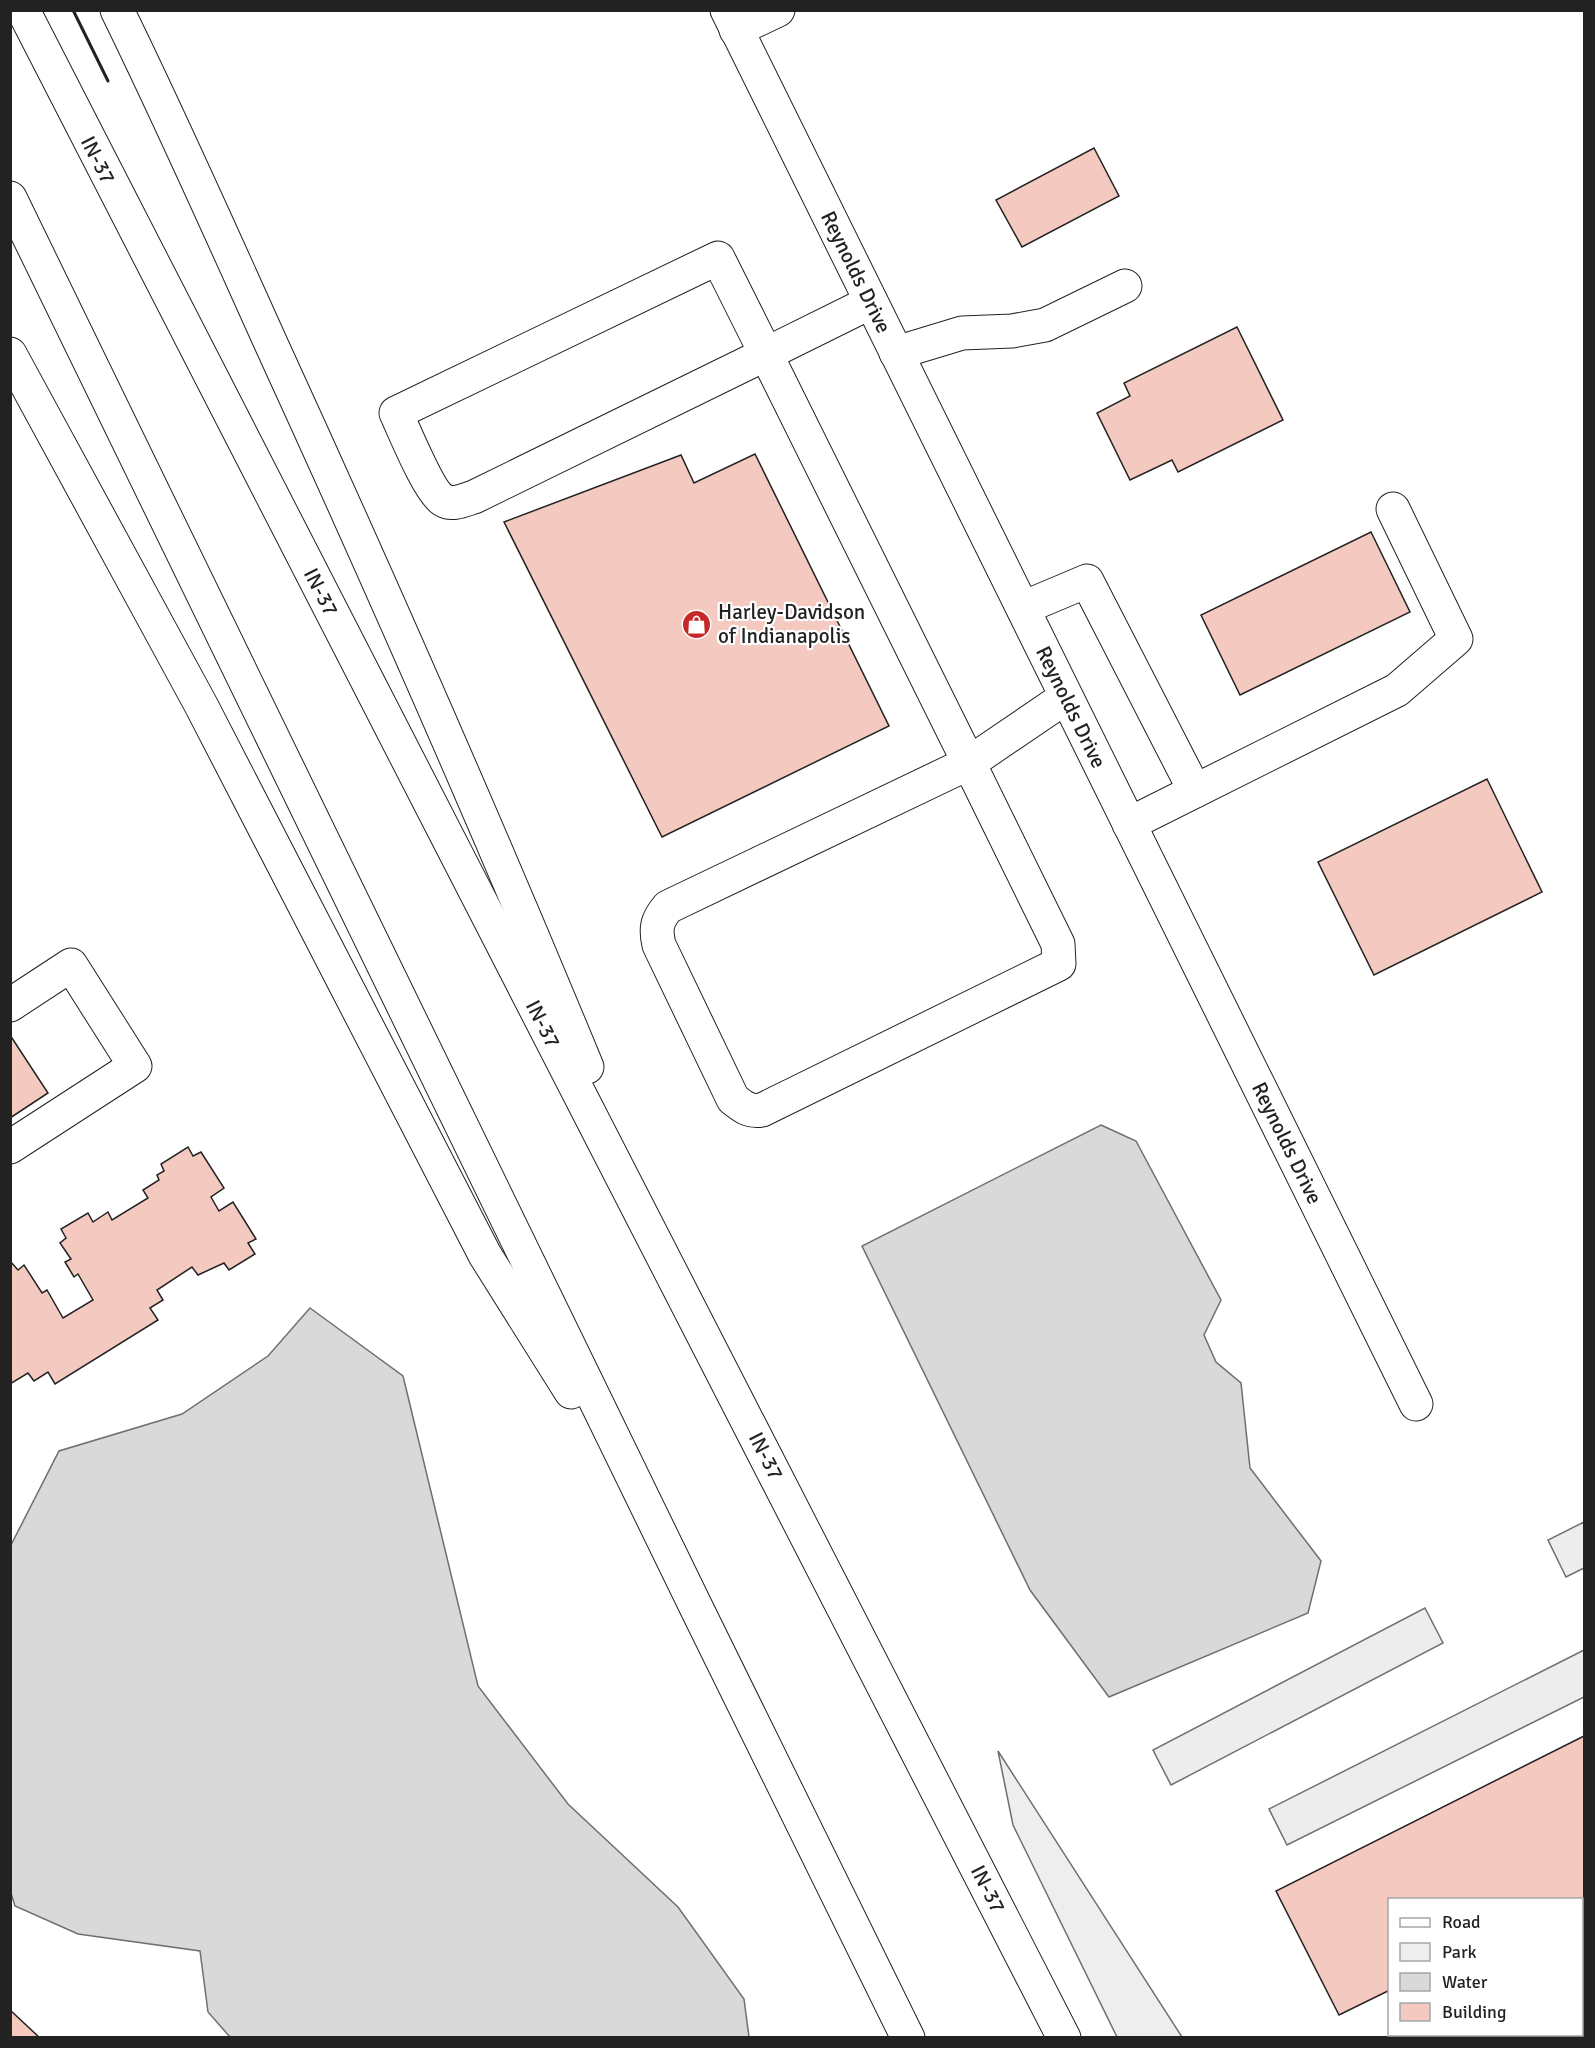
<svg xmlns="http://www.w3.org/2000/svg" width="1595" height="2048" viewBox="0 0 1595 2048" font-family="Signika,sans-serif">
<rect width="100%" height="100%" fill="#fff"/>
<path fill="#eee" stroke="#6f6f6f" stroke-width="1.5" d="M 998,1751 L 1182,2037 L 1117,2037 L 1013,1825 Z"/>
<g fill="#ededed" stroke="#6f6f6f" stroke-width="1.5">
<path d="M 1584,1522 L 1584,1568 L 1566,1577 L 1548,1540 Z"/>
<path d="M 1425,1608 L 1443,1643 L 1171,1785 L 1153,1750 Z"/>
<path d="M 1584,1650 L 1584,1697 L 1287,1845 L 1269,1809 Z"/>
</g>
<g fill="#d9d9d9" stroke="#6f6f6f" stroke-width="1.5">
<path d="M 1101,1125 L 1136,1141 L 1221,1300 L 1204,1335 L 1216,1362 L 1241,1383 L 1250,1468 L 1321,1561 L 1308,1613 L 1109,1697 L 1030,1590 L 862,1246 Z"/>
<path d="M 310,1308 L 403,1376 L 478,1686 L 568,1804 L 678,1907 L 744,1999 L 749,2037 L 230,2037 L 208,2012 L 200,1951 L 78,1934 L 15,1906 L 10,1890 L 10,1547 L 59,1451 L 182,1414 L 268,1356 Z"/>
</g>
<g fill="#f3c9c0" stroke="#222" stroke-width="1.5">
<path d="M 1094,148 L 1119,196 L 1022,247 L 996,200 Z"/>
<path d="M 1237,327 L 1283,420 L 1178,472 L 1172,460 L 1130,480 L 1097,413 L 1130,396 L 1124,383 Z"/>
<path d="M 755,454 L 889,726 L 662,837 L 504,522 L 681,455 L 694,483 Z"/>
<path d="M 1371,532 L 1410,612 L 1240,695 L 1201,615 Z"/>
<path d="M 1487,779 L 1542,892 L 1374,975 L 1318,862 Z"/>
<path d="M 10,1035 L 48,1093 L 10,1118 Z"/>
<path d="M 188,1147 L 193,1156 L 201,1152 L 224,1188 L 211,1197 L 219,1211 L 233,1202 L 256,1239 L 248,1243 L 255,1254 L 229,1270 L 224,1263 L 198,1275 L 192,1267 L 157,1290 L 163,1300 L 150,1308 L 158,1320 L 55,1384 L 48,1372 L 34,1381 L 28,1373 L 10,1384 L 10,1261 L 18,1270 L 24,1265 L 42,1293 L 47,1290 L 63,1318 L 93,1300 L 78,1274 L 74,1277 L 65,1262 L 71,1259 L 60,1243 L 66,1238 L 61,1229 L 88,1213 L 93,1222 L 108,1212 L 112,1220 L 148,1198 L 143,1190 L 159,1180 L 157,1175 L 164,1171 L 161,1164 Z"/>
<path d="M 1584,1736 L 1584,2038 L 1416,2038 L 1414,2034 L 1582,2034 L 1582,1900 L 1390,1900 L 1390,1990 L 1339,2015 L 1276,1891 Z"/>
<path d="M 10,2010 L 40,2038 L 10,2038 Z"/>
</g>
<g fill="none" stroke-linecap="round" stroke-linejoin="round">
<defs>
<g id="minor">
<path d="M 727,10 L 1416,1404"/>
<path d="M 736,30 L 778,10"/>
<path d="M 718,258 L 766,354 L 474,497 C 464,500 452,506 443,500 C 429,492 404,430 396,413 Z"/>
<path d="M 871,302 L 766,354 L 969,763 L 1066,697"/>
<path d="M 896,353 L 962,333 L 1012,331 L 1045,325 L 1125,286"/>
<path d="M 1023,608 L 1087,581 L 1195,791"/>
<path d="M 969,763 L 1058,944 L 1059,964 L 762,1110 C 749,1112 743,1107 733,1099 L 659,945 C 655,928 657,920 668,907 Z"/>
<path d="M 1129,824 L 1397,690 L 1456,639 L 1393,509"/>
<path d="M 10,1005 L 71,965 L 135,1066 L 10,1147"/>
</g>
<g id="highway">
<path d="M 23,10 L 1064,2038"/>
<path d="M 117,10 C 172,122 222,235 273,348 C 382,586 487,825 587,1067"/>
<path d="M 10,198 L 695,1605 L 908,2038"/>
<path d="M 10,354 L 201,705 L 485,1255 L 571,1392"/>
</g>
</defs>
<use href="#minor" stroke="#222" stroke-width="35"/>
<use href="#highway" stroke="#222" stroke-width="35"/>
<use href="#minor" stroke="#fff" stroke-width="33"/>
<use href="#highway" stroke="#fff" stroke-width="33"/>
<path stroke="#222" stroke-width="3" d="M 73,10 L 108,81"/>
</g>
<defs>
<symbol id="shop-disc" viewBox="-11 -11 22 22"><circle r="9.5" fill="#c62828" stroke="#fff"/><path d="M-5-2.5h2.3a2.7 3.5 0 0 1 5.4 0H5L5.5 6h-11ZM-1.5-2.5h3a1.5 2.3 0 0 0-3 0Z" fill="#fff"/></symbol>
</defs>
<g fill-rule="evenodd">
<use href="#shop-disc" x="680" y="608" width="33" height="33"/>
</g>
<g text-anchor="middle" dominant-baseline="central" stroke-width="4.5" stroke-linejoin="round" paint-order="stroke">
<g font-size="21" fill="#222" stroke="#fff">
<text transform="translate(98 160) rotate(63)">IN-37</text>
<text transform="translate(856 272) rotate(64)">Reynolds Drive</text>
<text transform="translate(321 592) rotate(63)">IN-37</text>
<text transform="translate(1071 707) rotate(64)">Reynolds Drive</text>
<text transform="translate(543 1024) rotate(63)">IN-37</text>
<text transform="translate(1287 1143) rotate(64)">Reynolds Drive</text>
<text transform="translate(766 1456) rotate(63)">IN-37</text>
<text transform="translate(988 1889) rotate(63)">IN-37</text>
</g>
<g font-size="21" fill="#222" stroke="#fff" text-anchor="start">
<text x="718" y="612">Harley-Davidson<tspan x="718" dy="24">of Indianapolis</tspan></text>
</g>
</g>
<rect width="1595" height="2048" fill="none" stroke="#222222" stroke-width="24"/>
<rect x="1388" y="1898" width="195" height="138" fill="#ffffff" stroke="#a7a7a7" stroke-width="1.5"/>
<rect x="1400" y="1918" width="30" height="9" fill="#ffffff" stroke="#a7a7a7" stroke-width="1.5"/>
<text x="1442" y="1928" font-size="18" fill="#222222">Road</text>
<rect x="1400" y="1943" width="30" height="18" fill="#eeeeee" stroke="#a7a7a7" stroke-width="1.5"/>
<text x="1442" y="1958" font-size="18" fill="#222222">Park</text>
<rect x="1400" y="1973" width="30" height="18" fill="#d9d9d9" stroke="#a7a7a7" stroke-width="1.5"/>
<text x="1442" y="1988" font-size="18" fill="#222222">Water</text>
<rect x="1400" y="2003" width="30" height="18" fill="#f3c9c0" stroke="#a7a7a7" stroke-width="1.5"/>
<text x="1442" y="2018" font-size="18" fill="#222222">Building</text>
</svg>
